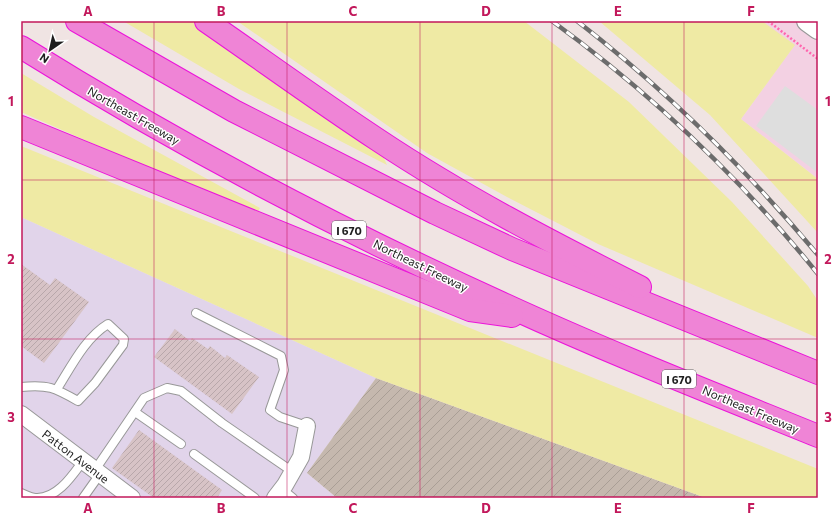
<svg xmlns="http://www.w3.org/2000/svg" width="839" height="519" viewBox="0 0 839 519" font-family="Commissioner,sans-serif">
<defs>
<pattern id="construction-furrows" width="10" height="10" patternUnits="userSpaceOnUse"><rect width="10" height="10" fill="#c5b8ae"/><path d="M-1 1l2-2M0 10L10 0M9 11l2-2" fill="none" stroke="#a99e95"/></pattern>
<pattern id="building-hatch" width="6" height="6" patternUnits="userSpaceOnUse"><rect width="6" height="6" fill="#d7c3c6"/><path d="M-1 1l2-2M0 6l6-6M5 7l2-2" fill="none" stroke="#b8a7aa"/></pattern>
</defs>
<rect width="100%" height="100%" fill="#f0e4e3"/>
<path fill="#f3d1e3" d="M 762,21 L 818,21 L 818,179 L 741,119 L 794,46 Z"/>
<path fill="#e1d4ea" d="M 21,217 L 376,378 L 307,473 L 337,498 L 21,498 Z"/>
<path fill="url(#construction-furrows)" d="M 376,378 L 706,498 L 337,498 L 307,473 Z"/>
<g fill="#efeaa4">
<path d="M 123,21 L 191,21 L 382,154 L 387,165 L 239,89 Z"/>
<path d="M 237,21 L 524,21 L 629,102 L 732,202 L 808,286 L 818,301 L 818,338 L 598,244 L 507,197 L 427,153 Z"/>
<path d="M 599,21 L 762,21 L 795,45 L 741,119 L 818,179 L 818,233 L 710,115 Z"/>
<path d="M 21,73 L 94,117 L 260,208 L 256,215 L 21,112 Z"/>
<path d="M 21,146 L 818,469 L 818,498 L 706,498 L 376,378 L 21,217 Z"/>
</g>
<path fill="#dedede" d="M 785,86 L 818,110 L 818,173 L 756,126 Z"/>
<g fill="url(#building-hatch)">
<path d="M 21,264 L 50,285 L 55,278 L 89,302 L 44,363 L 21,346 Z"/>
<path d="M 175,329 L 190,341 L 192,338 L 208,349 L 210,346 L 225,358 L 227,355 L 259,377 L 232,414 L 154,357 Z"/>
<path d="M 139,430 L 222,490 L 217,498 L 154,498 L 112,468 Z"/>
</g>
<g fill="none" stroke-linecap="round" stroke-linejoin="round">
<defs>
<g id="service">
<path d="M 196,313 L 281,356 L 284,370 L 270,410 L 280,417 L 307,426"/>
<path d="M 21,387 C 48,384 55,388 78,401 L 95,383 L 123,345 L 124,339 L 108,324 C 85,338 71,367 57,389"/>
<path d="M 135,412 L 181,444"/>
<path d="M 194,454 L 255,498"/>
<path d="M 95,470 L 144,398 L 167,388 L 181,391 L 222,423 L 293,472"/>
<path d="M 282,489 L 293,498"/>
<path d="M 21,493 C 26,495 31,498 36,498 C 57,499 72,476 83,461"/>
<path d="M 83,498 L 100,474"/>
</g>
<g id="minor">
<path d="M 21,414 L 132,498"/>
<path d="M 275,498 L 285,485 L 301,457 L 307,426"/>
</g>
<path id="tertiary" d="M 807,21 L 818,29"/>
<g id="motorway">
<path d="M 77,21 L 234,111 L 435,213 L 512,249 L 818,373"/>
<path d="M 206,21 C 264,61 320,102 378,140 C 462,196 551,242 640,287"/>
<path d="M 21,47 C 175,143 336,228 501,303 C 605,351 712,393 818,436"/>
<path d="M 21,127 L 470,310 L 512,316"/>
</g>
</defs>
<use href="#service" stroke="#989898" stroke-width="10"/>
<use href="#minor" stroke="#989898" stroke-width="18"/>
<use href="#tertiary" stroke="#989898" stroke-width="22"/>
<use href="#motorway" stroke="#eb14da" stroke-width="24"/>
<path stroke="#ff65ae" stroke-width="2.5" stroke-dasharray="2 2" stroke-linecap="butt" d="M 768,21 L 818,59"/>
<use href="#service" stroke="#fff" stroke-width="8"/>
<use href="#minor" stroke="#fff" stroke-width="16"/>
<use href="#tertiary" stroke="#fff" stroke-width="20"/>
<use href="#motorway" stroke="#ef84d6" stroke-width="22"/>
<defs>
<g id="rail">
<path d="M 552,21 C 651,93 741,179 818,274"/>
<path d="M 577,21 C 666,90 746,169 818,255"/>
</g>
</defs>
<use href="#rail" stroke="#6c6c6c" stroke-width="4.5"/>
<use href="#rail" stroke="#fff" stroke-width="3" stroke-dasharray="9" stroke-linecap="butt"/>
</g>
<path fill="none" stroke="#c2185b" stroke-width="1" stroke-opacity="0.55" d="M 154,21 L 154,498M 287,21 L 287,498M 420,21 L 420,498M 552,21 L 552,498M 684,21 L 684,498M 21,180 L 818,180M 21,339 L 818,339"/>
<g text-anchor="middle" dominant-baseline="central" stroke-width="3" stroke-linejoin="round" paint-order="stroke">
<g fill="#fff" stroke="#626262" stroke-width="1">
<rect x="332" y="221" width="34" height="18" rx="3"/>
<rect x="662" y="370" width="34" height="18" rx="3"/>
</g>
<g font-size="11" font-weight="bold" fill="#1e1e1e">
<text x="349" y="230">I 670</text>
<text x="679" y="379">I 670</text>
</g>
<g font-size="12" fill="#1e1e1e" stroke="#fff">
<text transform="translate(134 115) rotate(30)">Northeast Freeway</text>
<text transform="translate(421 265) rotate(26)">Northeast Freeway</text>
<text transform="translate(751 409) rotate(23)">Northeast Freeway</text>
<text transform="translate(76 456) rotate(37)">Patton Avenue</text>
</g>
</g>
<rect width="839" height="519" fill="none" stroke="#ffffff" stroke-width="44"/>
<g transform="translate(50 50) rotate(214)" stroke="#ffffff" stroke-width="3" paint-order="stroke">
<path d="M0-3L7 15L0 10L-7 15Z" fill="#1e1e1e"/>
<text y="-6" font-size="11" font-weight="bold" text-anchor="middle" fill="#1e1e1e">N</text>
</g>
<rect x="22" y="22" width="795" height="475" fill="none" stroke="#c2185b" stroke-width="1.5"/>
<g font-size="13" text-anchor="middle" font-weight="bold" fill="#c2185b">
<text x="88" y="16">A</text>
<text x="221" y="16">B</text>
<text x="353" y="16">C</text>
<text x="486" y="16">D</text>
<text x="618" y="16">E</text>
<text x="751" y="16">F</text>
<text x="11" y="106">1</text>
<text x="828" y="106">1</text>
<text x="11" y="264">2</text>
<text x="828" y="264">2</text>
<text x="11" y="422">3</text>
<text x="828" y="422">3</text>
<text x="88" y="513">A</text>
<text x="221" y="513">B</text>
<text x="353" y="513">C</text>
<text x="486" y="513">D</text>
<text x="618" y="513">E</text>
<text x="751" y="513">F</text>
</g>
</svg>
